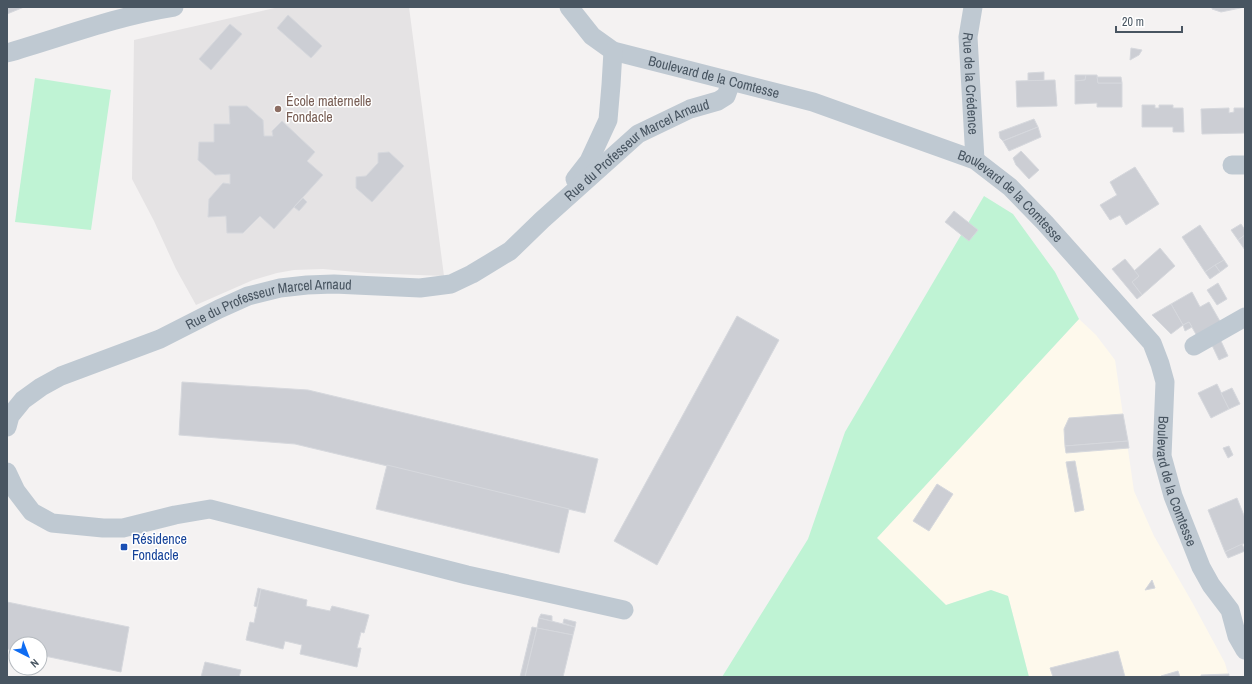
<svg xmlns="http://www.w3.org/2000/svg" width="1252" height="684" viewBox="0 0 1252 684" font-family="'Archivo Narrow',sans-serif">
<rect width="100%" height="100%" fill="#f4f2f2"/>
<path fill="#fef9ec" d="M 1079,319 L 1096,335 L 1115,360 L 1134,491 L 1154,536 L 1192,602 L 1225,663 L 1229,677 L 1029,677 L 1008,596 L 991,590 L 946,605 L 877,538 Z"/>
<path fill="#e5e3e4" d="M 279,7 L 409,7 L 444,276 L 367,273 L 323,269 L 294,270 L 277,273 L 253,280 L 196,305 L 176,269 L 154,221 L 132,179 L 134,40 Z"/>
<g fill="#bff3d4">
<path d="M 35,78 L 111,90 L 91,230 L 15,222 Z"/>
<path d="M 984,196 L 1013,214 L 1055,272 L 1079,319 L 877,538 L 946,605 L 991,590 L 1008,596 L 1029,677 L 722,677 L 808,539 L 845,432 Z"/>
</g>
<g fill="#ccced4" stroke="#d6d8dd">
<path d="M 7,7 L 24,7 L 7,14 Z"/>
<path d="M 1212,7 L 1245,7 L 1221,12 L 1212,9 Z"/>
<path d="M 288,15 L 322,46 L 311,58 L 277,28 Z"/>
<path d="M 230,24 L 242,34 L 211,70 L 199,59 Z"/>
<path d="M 1131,48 L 1142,50 L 1139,55 L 1130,60 Z"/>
<path d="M 1044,72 L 1044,81 L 1028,81 L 1028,73 Z"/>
<path d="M 1075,75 L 1086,75 L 1085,80 L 1075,81 Z"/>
<path d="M 1086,75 L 1097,75 L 1098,83 L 1122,83 L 1122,107 L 1097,107 L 1097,103 L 1075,104 L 1075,81 L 1085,80 Z"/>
<path d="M 1097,77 L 1121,77 L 1122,83 L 1098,83 Z"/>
<path d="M 1055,80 L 1057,106 L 1017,107 L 1016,81 Z"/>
<path d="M 1142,105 L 1155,105 L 1155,108 L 1159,108 L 1159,105 L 1173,105 L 1173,108 L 1183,108 L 1184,132 L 1173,132 L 1173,127 L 1142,127 Z"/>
<path d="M 229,106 L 247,106 L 263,120 L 264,136 L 273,136 L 272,131 L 282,121 L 315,152 L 307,161 L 323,175 L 274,229 L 260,216 L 243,233 L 227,233 L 226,216 L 208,217 L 209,199 L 223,183 L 230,184 L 230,174 L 215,175 L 198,160 L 199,142 L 214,142 L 214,124 L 230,124 Z"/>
<path d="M 1229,108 L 1229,113 L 1234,112 L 1234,108 L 1245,108 L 1245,133 L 1202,134 L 1201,109 Z"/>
<path d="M 1034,119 L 1038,127 L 1003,141 L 1000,138 L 999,132 Z"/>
<path d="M 1038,127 L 1041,137 L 1009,151 L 1003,141 Z"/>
<path d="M 1021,151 L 1039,170 L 1029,179 L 1016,165 L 1013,158 Z"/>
<path d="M 389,152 L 404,166 L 372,202 L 356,188 L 356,177 L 366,176 L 378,163 L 378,153 Z"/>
<path d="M 1135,167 L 1159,204 L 1126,225 L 1120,215 L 1110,220 L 1100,205 L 1117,195 L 1110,182 Z"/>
<path d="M 303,198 L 307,202 L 299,211 L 294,207 Z"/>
<path d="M 954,211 L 978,230 L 969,241 L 945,222 Z"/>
<path d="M 1241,224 L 1245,230 L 1245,235 L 1238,240 L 1231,230 Z"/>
<path d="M 1200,225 L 1224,260 L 1205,272 L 1182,237 Z"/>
<path d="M 1245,235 L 1245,250 L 1238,240 Z"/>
<path d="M 1160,248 L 1175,266 L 1142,295 L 1132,282 L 1139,276 L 1134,271 Z"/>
<path d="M 1125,259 L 1139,276 L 1132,282 L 1142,295 L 1137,299 L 1112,269 Z"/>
<path d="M 1224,260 L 1228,266 L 1220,272 L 1215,265 Z"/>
<path d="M 1215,265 L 1220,272 L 1210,279 L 1205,272 Z"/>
<path d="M 1218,283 L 1227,299 L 1217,305 L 1207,290 Z"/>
<path d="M 1192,292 L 1200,307 L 1209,302 L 1221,323 L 1197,336 L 1189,322 L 1183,325 L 1171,304 Z"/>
<path d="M 1171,304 L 1183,325 L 1171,334 L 1152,315 Z"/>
<path d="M 737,316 L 779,340 L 657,565 L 614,541 Z"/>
<path d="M 1189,322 L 1192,327 L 1185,331 L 1183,325 Z"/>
<path d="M 1220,339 L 1228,356 L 1219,360 L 1210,341 Z"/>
<path d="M 182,382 L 308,390 L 598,459 L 585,513 L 295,444 L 179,435 Z"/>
<path d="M 1217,384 L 1229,409 L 1211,418 L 1198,393 Z"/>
<path d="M 1232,388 L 1240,404 L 1229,409 L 1221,393 Z"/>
<path d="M 1123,414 L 1128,441 L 1065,446 L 1064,429 L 1069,418 Z"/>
<path d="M 1128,441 L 1129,448 L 1066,453 L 1065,446 Z"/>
<path d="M 1229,446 L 1233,455 L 1228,458 L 1223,448 Z"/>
<path d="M 1075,461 L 1084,510 L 1075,512 L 1066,462 Z"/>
<path d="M 387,465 L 569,509 L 559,553 L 376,509 Z"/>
<path d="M 937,484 L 953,494 L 929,531 L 913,521 Z"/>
<path d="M 1237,498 L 1245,518 L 1245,543 L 1225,552 L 1208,510 Z"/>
<path d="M 1242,544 L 1245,551 L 1228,558 L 1225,552 Z"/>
<path d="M 1152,580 L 1155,588 L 1145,590 Z"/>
<path d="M 258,588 L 261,589 L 257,607 L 254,606 Z"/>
<path d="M 261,589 L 307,600 L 306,606 L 330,611 L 332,606 L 369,615 L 364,633 L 361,632 L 357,648 L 361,648 L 357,667 L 300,654 L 302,645 L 285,641 L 283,649 L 246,640 L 250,622 L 254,623 Z"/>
<path d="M 7,602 L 129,627 L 121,672 L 40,655 L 40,644 L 16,644 L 16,650 L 7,649 Z"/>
<path d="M 541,614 L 552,616 L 552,621 L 539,618 Z"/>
<path d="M 539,618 L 575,627 L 573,635 L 537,628 Z"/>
<path d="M 564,619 L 576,622 L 575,627 L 563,623 Z"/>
<path d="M 532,627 L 537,628 L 525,677 L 520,677 Z"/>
<path d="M 537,628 L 573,635 L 563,677 L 525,677 Z"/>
<path d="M 1118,651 L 1125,677 L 1053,677 L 1050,668 Z"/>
<path d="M 205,662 L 241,670 L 239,677 L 201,677 Z"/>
<path d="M 1178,671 L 1180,677 L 1162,677 L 1161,676 Z"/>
<path d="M 1229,674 L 1229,677 L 1201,677 L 1201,675 Z"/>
</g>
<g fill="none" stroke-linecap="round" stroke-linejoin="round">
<g stroke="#bfc9d2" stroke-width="19">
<path id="s1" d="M 569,7 L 592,36 L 613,51 L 813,102 L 975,160 L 1010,187 L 1045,223 L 1152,343 L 1160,364 L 1165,382 L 1162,456 L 1173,496 L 1201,567 L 1211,585 L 1230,610 L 1237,636 L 1245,650"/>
<path id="s2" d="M 973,7 L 968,37 L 975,160"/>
<path d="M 7,53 C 62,37 117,16 174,7"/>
<path d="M 1232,165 L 1245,165"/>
<path d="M 575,179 L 589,161 L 608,120 L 611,85 L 613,51"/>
<path d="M 1194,346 L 1245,317"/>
<path id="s3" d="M 7,427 L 10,416 L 23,400 L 41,387 L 61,376 L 160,339 L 219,309 L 248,296 L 280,288 L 307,285 L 334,284 L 420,288 L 451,284 L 472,274 L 510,251 L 542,220 L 638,134 L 690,109 L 718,101 L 726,96 L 731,82"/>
<path d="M 7,472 L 16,491 L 32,512 L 52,523 L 103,528 L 123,528 L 175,515 L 210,509 L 467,575 L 624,610"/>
</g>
</g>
<circle fill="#8d6e63" stroke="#fff" stroke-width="1.5" cx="278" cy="109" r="4"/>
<rect fill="#1a4fb4" stroke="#fff" stroke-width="1.5" x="120" y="543" width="8" height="8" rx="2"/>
<g text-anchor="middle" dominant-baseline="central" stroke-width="3" stroke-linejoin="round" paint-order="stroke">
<g font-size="14" fill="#485561" stroke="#fff">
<text stroke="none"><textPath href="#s1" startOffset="167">Boulevard de la Comtesse</textPath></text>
<text stroke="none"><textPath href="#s2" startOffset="77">Rue de la Crédence</textPath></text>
<text stroke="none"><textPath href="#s3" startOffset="717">Rue du Professeur Marcel Arnaud</textPath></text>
<text stroke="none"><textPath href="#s1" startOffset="491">Boulevard de la Comtesse</textPath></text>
<text stroke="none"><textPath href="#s3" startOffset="299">Rue du Professeur Marcel Arnaud</textPath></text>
<text stroke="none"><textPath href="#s1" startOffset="839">Boulevard de la Comtesse</textPath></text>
</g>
<g font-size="14" fill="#785e54" stroke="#fff" text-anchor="start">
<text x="286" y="101">École maternelle<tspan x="286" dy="16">Fondacle</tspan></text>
</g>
<g font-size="14" fill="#164399" stroke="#fff" text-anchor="start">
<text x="132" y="539">Résidence<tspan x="132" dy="16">Fondacle</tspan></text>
</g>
</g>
<rect width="1252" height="684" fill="none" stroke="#485561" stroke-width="16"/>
<g transform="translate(28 656) rotate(138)"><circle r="19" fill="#ffffff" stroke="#b6bbc0"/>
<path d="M0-3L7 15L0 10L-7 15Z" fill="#0e6cf2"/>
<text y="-6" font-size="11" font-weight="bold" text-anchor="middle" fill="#485561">N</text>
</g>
<path d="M1116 26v6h66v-6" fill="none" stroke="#485561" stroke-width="2"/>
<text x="1122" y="26" font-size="12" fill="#485561" stroke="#ffffff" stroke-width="3" paint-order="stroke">20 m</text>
</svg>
